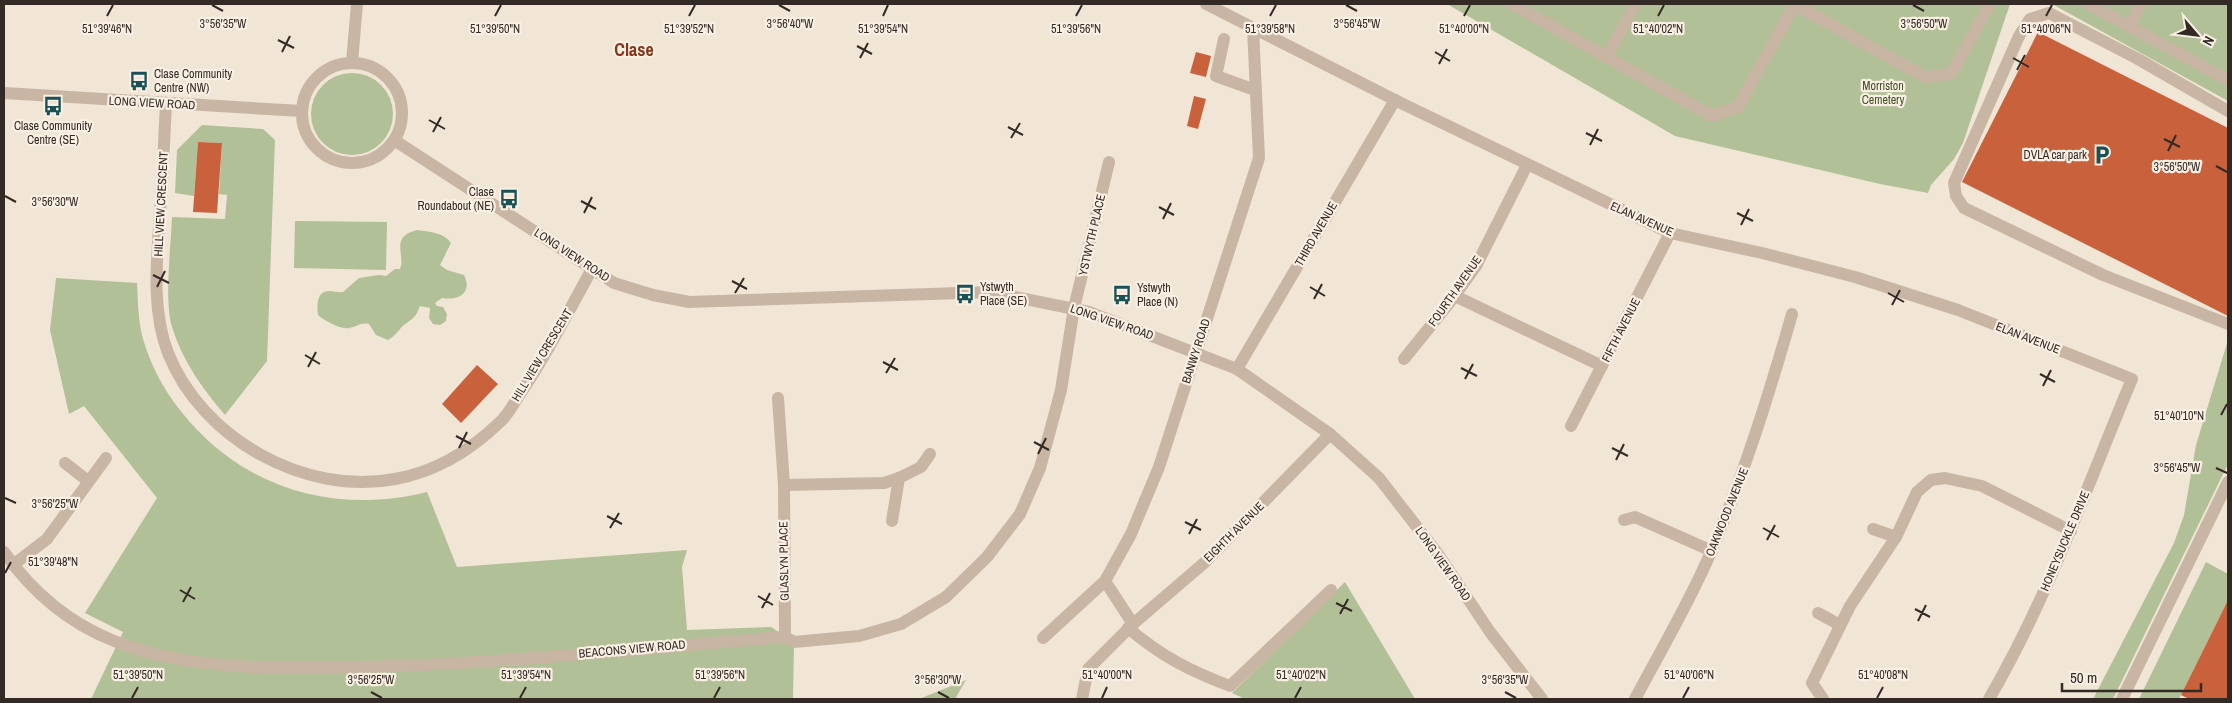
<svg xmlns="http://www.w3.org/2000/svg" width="2232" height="703" viewBox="0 0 2232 703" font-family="'Archivo Narrow',sans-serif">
<rect width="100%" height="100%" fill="#f1e5d6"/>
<g fill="#b1c097">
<path d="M 1447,4 L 2010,4 L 1963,143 L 1954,159 L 1931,185 L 1928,193 L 1880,184 L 1675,136 Z"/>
<path d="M 2052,4 L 2228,4 L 2228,101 Z"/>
<circle cx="352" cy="114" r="41"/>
<path d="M 202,125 L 263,129 L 275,140 L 267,361 L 225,415 C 202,388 183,362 172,327 C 164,301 171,246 172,217 L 225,219 L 227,195 L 219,194 L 222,143 L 198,142 L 194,196 L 175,193 L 177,150 Z"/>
<path d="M 295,221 L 387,222 L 386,270 L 294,268 Z"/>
<path d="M 417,230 C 430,232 443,232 451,243 L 440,265 L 447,270 L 464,275 C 473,293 458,301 442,298 L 435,303 L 437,306 L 443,307 L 447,314 L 446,321 L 440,325 L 433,324 L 429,318 L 430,308 L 420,306 C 415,319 413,318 404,325 C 399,329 397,335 388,340 L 376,335 L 369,324 C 360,322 357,327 349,328 C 340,330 324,320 318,315 C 317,305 316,291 330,291 C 334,291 338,293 343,292 L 359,278 L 379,275 L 386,276 L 395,269 L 400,269 C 406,255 389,237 417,230 Z"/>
<path d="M 56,278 L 137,283 C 138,301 138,321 143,339 C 152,370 168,397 189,421 C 250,491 339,514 427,492 L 457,567 L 687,550 L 682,567 L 687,630 L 771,627 L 794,642 L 793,699 L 91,699 L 123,632 L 85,613 L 157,498 L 84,406 L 69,414 L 50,330 Z"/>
<path d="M 2228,340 L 2228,464 L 2113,699 L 2093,699 L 2174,543 L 2184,515 L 2196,445 Z"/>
<path d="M 2206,562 L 2228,574 L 2228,600 L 2179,699 L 2139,699 Z"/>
<path d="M 1345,582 L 1415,699 L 1245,699 L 1232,693 Z"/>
<path d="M 966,680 L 955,699 L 919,699 Z"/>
</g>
<g fill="#c9613c">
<path d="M 2038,32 L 2228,128 L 2228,316 L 1962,182 Z"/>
<path d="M 1196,52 L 1211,56 L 1206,77 L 1190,73 Z"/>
<path d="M 1194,96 L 1206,99 L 1198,129 L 1187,126 Z"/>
<path d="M 198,142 L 222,143 L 217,213 L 193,212 Z"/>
<path d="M 477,365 L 498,384 L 461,423 L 442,404 Z"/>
<path d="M 2228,600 L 2228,699 L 2189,699 L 2181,695 Z"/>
</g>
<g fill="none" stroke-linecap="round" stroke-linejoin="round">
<g stroke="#c9b5a3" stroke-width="12">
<path d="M 1206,4 L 1403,104 L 1670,233 L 1762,253 L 1855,277 L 1958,310 L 2132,379 C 2087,486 2048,598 1989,699"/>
<path d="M 1512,4 L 1712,116 L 1738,107 L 1795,4"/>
<path d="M 1794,4 L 1925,77 L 1951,74 L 1990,4"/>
<path d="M 2088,4 L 2228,80"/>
<path d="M 2129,26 L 2141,4"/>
<path d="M 1224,39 L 1216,76 L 1255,90"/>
<path d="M 1606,57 L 1636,4"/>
<path d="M 352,62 L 357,4"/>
<circle cx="352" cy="113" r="50"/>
<path d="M 4,93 L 301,111"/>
<path d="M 166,104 C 164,140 163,176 160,213 C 157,259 151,309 168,353 C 202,439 305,496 395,479 C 435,472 471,450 500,422 C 509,414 515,401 522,391 C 548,353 569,310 592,269"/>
<path d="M 2228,111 L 2138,59 L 2049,13 L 2030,19 L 2019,36 L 1954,183 L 1956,196 L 1964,208 L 2103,275 L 2228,324"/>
<path d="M 394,140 L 614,283 L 653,295 L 689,302 L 991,292 L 1089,312 L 1237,369 L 1330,434 L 1379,478 L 1438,554 L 1490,632 L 1542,699"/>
<path d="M 1455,296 L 1602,366"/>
<path d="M 1404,359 L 1450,302 L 1476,266 L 1527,165"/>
<path d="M 1237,369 L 1395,100"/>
<path d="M 778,398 L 784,485 L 785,637"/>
<path d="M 1571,426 L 1670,233"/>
<path d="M 65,463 L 88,481"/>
<path d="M 784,485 L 884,483 L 899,478"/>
<path d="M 1624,520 L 1635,517 L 1712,551"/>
<path d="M 892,521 L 899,478 L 921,467 L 930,454"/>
<path d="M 1873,529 L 1896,537"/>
<path d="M 4,552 C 32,592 69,623 114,641 C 187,671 284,669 362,667 C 503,664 644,648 785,637 L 794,642 L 859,636 L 901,624 L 946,597 L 987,557 L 1020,514 L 1040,468 L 1061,390 L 1074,308 L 1109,162"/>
<path d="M 13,565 L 47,539 L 106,458"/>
<path d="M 1105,581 L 1133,624"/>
<path d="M 1818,613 L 1840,625"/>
<path d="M 1128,628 C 1161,656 1190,671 1230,686 L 1331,590"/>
<path d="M 1043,638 L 1105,581 L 1131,534 L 1159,467 L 1259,158 L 1253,28"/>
<path d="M 1082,699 L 1088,669 L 1133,624 L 1204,563 L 1330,434"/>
<path d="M 1635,699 C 1659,654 1686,608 1707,561 C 1742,481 1768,398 1792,314"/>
<path d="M 1823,699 L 1812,683 L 1850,606 L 1896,537 L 1917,492 L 1931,480 L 1945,478 L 1982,486 L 2071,531"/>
<path d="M 2122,699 L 2228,482"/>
</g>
</g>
<path fill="none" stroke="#342a25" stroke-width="2" d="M 212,5 L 223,11M 779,5 L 790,11M 1346,5 L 1357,11M 1913,5 L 1924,11M 107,16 L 113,5M 495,16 L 501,5M 689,16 L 695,5M 883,16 L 888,5M 1076,16 L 1082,5M 1270,16 L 1276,5M 1464,16 L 1470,5M 1658,16 L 1664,5M 2046,16 L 2052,5M 278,40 L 294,48M 857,46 L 872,54M 282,52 L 290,36M 1435,52 L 1450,61M 860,58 L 868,43M 2013,58 L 2029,67M 1439,64 L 1447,49M 2017,70 L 2025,55M 429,120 L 445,129M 1008,127 L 1023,135M 433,132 L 441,117M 1586,133 L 1602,141M 1011,138 L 1020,123M 2164,139 L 2180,147M 1590,145 L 1598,129M 2168,151 L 2176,135M 2216,166 L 2227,172M 5,196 L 16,202M 581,201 L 596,209M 1159,207 L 1174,215M 584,213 L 592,197M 1737,213 L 1753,221M 1163,219 L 1171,203M 1741,225 L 1749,209M 153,275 L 169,283M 732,281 L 747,289M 157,287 L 165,271M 1310,287 L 1325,296M 735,293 L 744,278M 1888,293 L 1904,302M 1314,299 L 1322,284M 1892,305 L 1900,290M 305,355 L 320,364M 883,362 L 898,370M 308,367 L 316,352M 1461,368 L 1477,376M 886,373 L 895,358M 2040,374 L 2055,382M 1465,379 L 1473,364M 2043,386 L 2051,370M 2221,415 L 2227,404M 456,436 L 471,444M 1034,442 L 1049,450M 459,448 L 467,432M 1612,448 L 1628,456M 1038,454 L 1046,438M 1616,460 L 1624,444M 2216,468 L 2227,473M 5,498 L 16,503M 607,516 L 622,524M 1185,522 L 1201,530M 610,528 L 619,513M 1763,528 L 1779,537M 1189,534 L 1197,519M 1767,540 L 1775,525M 5,573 L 11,562M 180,590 L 195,599M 758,596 L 773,605M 183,602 L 191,587M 1336,603 L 1352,611M 762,608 L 770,593M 1915,609 L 1930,617M 1340,614 L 1348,599M 1918,621 L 1926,605M 371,692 L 382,698M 938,692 L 949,698M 1505,692 L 1516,698M 132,698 L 138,687M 520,698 L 526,687M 714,698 L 720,687M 1102,698 L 1107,687M 1295,698 L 1301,687M 1683,698 L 1689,687M 1877,698 L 1883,687"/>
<defs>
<symbol id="bus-bare" viewBox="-9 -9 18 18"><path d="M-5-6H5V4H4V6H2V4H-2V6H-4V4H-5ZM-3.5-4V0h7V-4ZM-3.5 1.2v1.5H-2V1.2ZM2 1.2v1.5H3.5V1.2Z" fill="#1a5156" stroke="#f9efe3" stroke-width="2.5" paint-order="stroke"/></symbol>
<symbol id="parking-bare" viewBox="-9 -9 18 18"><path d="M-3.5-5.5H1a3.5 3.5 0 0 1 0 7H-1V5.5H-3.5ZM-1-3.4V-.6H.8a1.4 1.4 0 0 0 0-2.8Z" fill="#1a5156" stroke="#f9efe3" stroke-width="2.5" paint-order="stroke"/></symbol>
</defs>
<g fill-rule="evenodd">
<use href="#bus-bare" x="125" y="67" width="28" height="28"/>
<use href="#bus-bare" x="39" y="92" width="28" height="28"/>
<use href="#parking-bare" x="2088" y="141" width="28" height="28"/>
<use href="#bus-bare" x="495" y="185" width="28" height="28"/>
<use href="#bus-bare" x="951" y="280" width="28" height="28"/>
<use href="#bus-bare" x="1108" y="281" width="28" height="28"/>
</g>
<g text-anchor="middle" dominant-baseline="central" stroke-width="4.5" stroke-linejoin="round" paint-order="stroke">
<g font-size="12" fill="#342a25" stroke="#f9efe3" text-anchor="start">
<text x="154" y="74">Clase Community<tspan x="154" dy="14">Centre (NW)</tspan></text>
<text x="53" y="126" text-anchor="middle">Clase Community<tspan x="53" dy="14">Centre (SE)</tspan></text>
<text x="2087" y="155" text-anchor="end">DVLA car park</text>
<text x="494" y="192" text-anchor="end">Clase<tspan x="494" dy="14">Roundabout (NE)</tspan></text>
<text x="980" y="287">Ystwyth<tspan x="980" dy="14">Place (SE)</tspan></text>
<text x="1137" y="288">Ystwyth<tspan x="1137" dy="14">Place (N)</tspan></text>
</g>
<g font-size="12" fill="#425228" stroke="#f9efe3">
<text x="1883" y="86">Morriston<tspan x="1883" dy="14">Cemetery</tspan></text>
</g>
<g font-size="12" fill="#342a25" stroke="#f9efe3">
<text transform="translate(152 103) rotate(3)">LONG VIEW ROAD</text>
<text transform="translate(161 204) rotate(-87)">HILL VIEW CRESCENT</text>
<text transform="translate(1642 219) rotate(24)">ELAN AVENUE</text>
<text transform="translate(1316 234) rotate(-60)">THIRD AVENUE</text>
<text transform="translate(1092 235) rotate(-77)">YSTWYTH PLACE</text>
<text transform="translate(572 255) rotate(33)">LONG VIEW ROAD</text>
<text transform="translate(1455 291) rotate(-55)">FOURTH AVENUE</text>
<text transform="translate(1112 322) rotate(19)">LONG VIEW ROAD</text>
<text transform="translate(1621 330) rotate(-63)">FIFTH AVENUE</text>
<text transform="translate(2028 338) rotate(21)">ELAN AVENUE</text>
<text transform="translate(1196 351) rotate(-72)">BANWY ROAD</text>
<text transform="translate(542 355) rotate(-59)">HILL VIEW CRESCENT</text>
<text transform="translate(1727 512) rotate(-68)">OAKWOOD AVENUE</text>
<text transform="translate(1234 532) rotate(-45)">EIGHTH AVENUE</text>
<text transform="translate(2065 541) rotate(-67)">HONEYSUCKLE DRIVE</text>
<text transform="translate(784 561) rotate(-91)">GLASLYN PLACE</text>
<text transform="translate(1443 564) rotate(55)">LONG VIEW ROAD</text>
<text transform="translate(632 649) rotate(-5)">BEACONS VIEW ROAD</text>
</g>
<g font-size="18" font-weight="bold" fill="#84371c" stroke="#f9efe3">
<text x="634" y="49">Clase</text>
</g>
</g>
<g font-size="12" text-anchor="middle" fill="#342a25" stroke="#f9efe3" stroke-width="4.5" stroke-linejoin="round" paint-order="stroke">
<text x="1357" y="28">3°56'45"W</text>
<text x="1924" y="28">3°56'50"W</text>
<text x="223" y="28">3°56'35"W</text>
<text x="790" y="28">3°56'40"W</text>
<text x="107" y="33">51°39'46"N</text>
<text x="495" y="33">51°39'50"N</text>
<text x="689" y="33">51°39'52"N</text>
<text x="883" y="33">51°39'54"N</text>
<text x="1076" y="33">51°39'56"N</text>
<text x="1270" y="33">51°39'58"N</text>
<text x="1464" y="33">51°40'00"N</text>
<text x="1658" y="33">51°40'02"N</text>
<text x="2046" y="33">51°40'06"N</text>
<text x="2177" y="171">3°56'50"W</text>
<text x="55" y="206">3°56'30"W</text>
<text x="2179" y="420">51°40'10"N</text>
<text x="2177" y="472">3°56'45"W</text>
<text x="55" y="508">3°56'25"W</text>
<text x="53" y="566">51°39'48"N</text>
<text x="138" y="679">51°39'50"N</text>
<text x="526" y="679">51°39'54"N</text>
<text x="720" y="679">51°39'56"N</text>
<text x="1107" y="679">51°40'00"N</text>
<text x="1301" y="679">51°40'02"N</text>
<text x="1689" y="679">51°40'06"N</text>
<text x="1883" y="679">51°40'08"N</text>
<text x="371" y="684">3°56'25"W</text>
<text x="938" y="684">3°56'30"W</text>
<text x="1505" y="684">3°56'35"W</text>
</g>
<rect width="2232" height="703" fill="none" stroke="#342a25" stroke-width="10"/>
<g transform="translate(2197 35) rotate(118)" stroke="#f9efe3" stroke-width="4" paint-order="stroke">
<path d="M0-4L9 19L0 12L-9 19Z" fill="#342a25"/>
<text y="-8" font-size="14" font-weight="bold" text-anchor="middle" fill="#342a25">N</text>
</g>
<path d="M2062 683v8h139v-8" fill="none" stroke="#342a25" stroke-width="2.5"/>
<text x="2070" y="683" font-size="15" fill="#342a25" stroke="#f9efe3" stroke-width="4" paint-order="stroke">50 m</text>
</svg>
